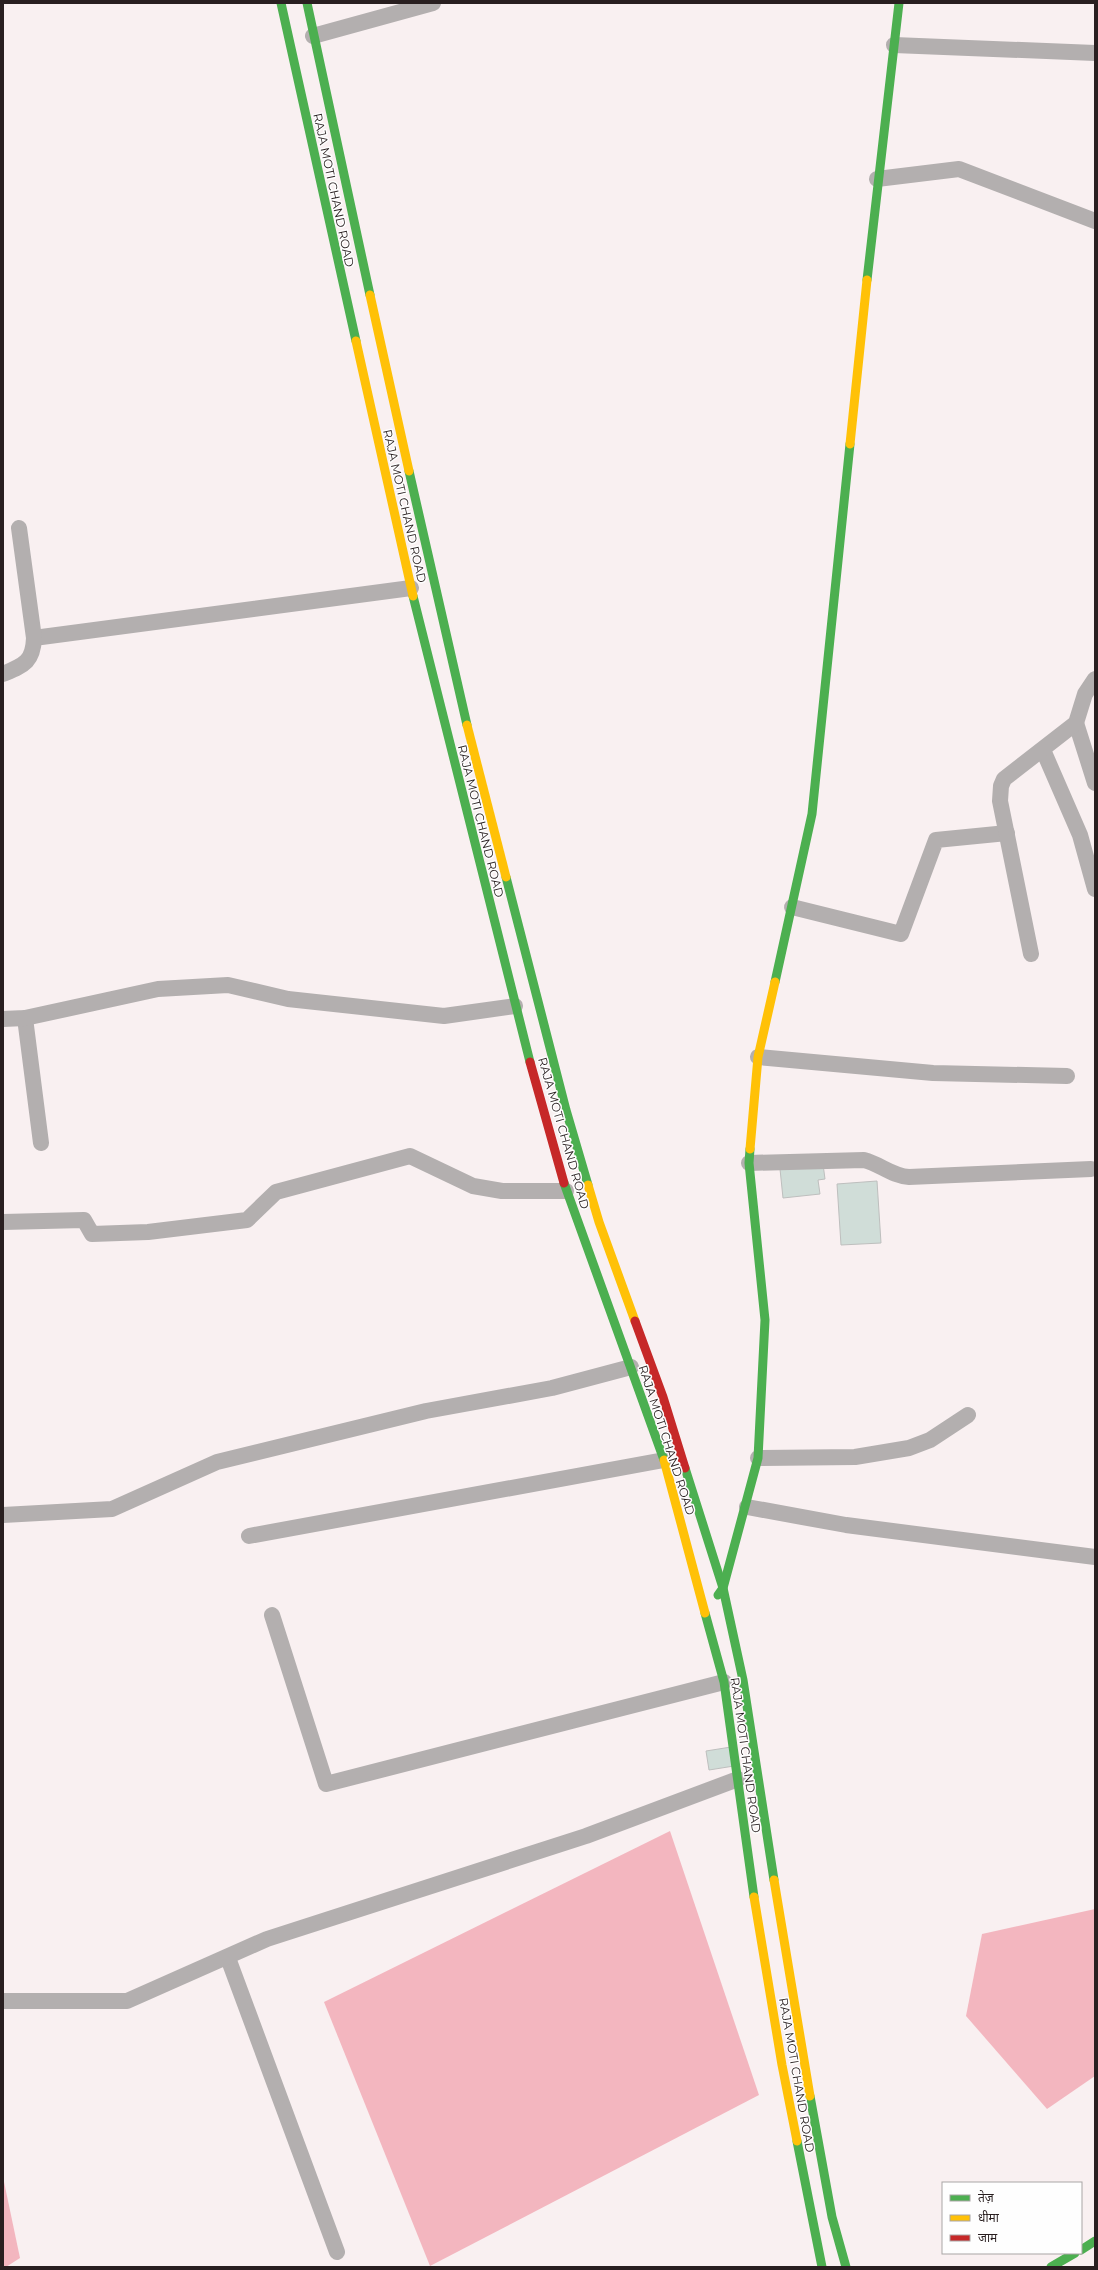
<svg xmlns="http://www.w3.org/2000/svg" width="1098" height="2270" viewBox="0 0 1098 2270" font-family="Montserrat,'Noto Sans Devanagari',sans-serif">
<rect width="100%" height="100%" fill="#f9f0f1"/>
<g fill="#f3b6bf">
<path d="M 670,1831 L 759,2095 L 430,2266 L 324,2002 Z"/>
<path d="M 1095,1909 L 1095,2076 L 1047,2109 L 966,2016 L 982,1934 Z"/>
<path d="M 3,2177 L 20,2258 L 6,2267 L 3,2267 Z"/>
</g>
<g fill="#d0ddd8" stroke="#bebfbe">
<path d="M 823,1164 L 825,1179 L 818,1180 L 820,1194 L 783,1198 L 780,1169 Z"/>
<path d="M 877,1181 L 881,1243 L 841,1245 L 837,1184 Z"/>
<path d="M 731,1747 L 734,1766 L 709,1770 L 706,1751 Z"/>
</g>
<g fill="none" stroke-linecap="round" stroke-linejoin="round">
<g stroke="#b3afaf" stroke-width="16">
<path d="M 313,36 L 433,3"/>
<path d="M 894,45 L 1095,53"/>
<path d="M 877,179 L 959,169 L 1095,221"/>
<path d="M 34,638 L 411,588"/>
<path d="M 3,674 C 24,665 33,662 34,638 L 19,528"/>
<path d="M 1076,723 L 1095,783"/>
<path d="M 1043,750 L 1080,835 L 1095,889"/>
<path d="M 792,907 L 901,934 L 936,840 L 1007,833"/>
<path d="M 1031,954 L 1000,801 L 1001,786 L 1004,779 L 1076,723 L 1085,694 L 1095,679"/>
<path d="M 25,1018 L 41,1143"/>
<path d="M 3,1019 L 25,1018 L 158,989 L 228,985 L 288,999 L 444,1016 L 515,1006"/>
<path d="M 758,1057 L 933,1073 L 1067,1076"/>
<path d="M 749,1163 L 864,1160 C 880,1164 892,1176 909,1177 L 1091,1169"/>
<path d="M 3,1222 L 84,1220 L 92,1234 L 148,1232 L 247,1220 L 276,1192 L 410,1156 L 473,1186 L 502,1191 L 566,1191"/>
<path d="M 758,1458 L 855,1457 L 909,1448 L 930,1440 L 968,1415"/>
<path d="M 747,1507 L 846,1525 L 1095,1557"/>
<path d="M 3,1515 L 112,1509 L 217,1462 L 426,1411 L 552,1388 L 631,1367"/>
<path d="M 249,1536 L 664,1460"/>
<path d="M 272,1615 L 326,1784 L 724,1682"/>
<path d="M 228,1958 L 337,2252"/>
<path d="M 3,2001 L 127,2001 L 267,1939 L 586,1836 L 738,1779"/>
</g>
<g stroke="#4caf50" stroke-width="9">
<path d="M 281,3 L 356,341"/>
<path d="M 307,3 L 370,295"/>
<path d="M 867,280 L 899,3"/>
<path d="M 409,471 L 467,725"/>
<path d="M 413,596 L 530,1062"/>
<path d="M 506,877 L 566,1110 L 588,1185"/>
<path d="M 775,982 L 812,814 L 850,444"/>
<path d="M 564,1183 L 664,1460"/>
<path d="M 685,1468 L 723,1588 L 743,1680 L 774,1880"/>
<path d="M 718,1595 L 723,1588 L 758,1458 L 765,1320 L 749,1163 L 750,1149"/>
<path d="M 705,1613 L 724,1682 L 754,1897"/>
<path d="M 810,2096 L 832,2217 L 846,2267"/>
<path d="M 797,2141 L 822,2267"/>
<path d="M 1081,2250 L 1095,2241"/>
<path d="M 1051,2267 L 1075,2253"/>
</g>
<g stroke="#ffc107" stroke-width="9">
<path d="M 370,295 L 409,471"/>
<path d="M 356,341 L 413,596"/>
<path d="M 850,444 L 867,280"/>
<path d="M 467,725 L 506,877"/>
<path d="M 750,1149 L 758,1057 L 775,982"/>
<path d="M 588,1185 L 599,1222 L 635,1321"/>
<path d="M 664,1460 L 705,1613"/>
<path d="M 774,1880 L 810,2096"/>
<path d="M 754,1897 L 782,2065 L 797,2141"/>
</g>
<g stroke="#c62828" stroke-width="9">
<path d="M 530,1062 L 564,1183"/>
<path d="M 635,1321 L 663,1397 L 685,1468"/>
</g>
</g>
<g text-anchor="middle" dominant-baseline="central" stroke-width="3" stroke-linejoin="round" paint-order="stroke">
<g font-size="12" fill="#291f20" stroke="#fefefe">
<text transform="translate(334 190) rotate(78)">RAJA MOTI CHAND ROAD</text>
<text transform="translate(405 506) rotate(77)">RAJA MOTI CHAND ROAD</text>
<text transform="translate(481 821) rotate(76)">RAJA MOTI CHAND ROAD</text>
<text transform="translate(564 1133) rotate(74)">RAJA MOTI CHAND ROAD</text>
<text transform="translate(667 1440) rotate(72)">RAJA MOTI CHAND ROAD</text>
<text transform="translate(746 1755) rotate(82)">RAJA MOTI CHAND ROAD</text>
<text transform="translate(797 2075) rotate(80)">RAJA MOTI CHAND ROAD</text>
</g>
</g>
<rect width="1098" height="2270" fill="none" stroke="#291f20" stroke-width="8"/>
<rect x="942" y="2182" width="140" height="72" fill="#fefefe" stroke="#a9a5a5"/>
<rect x="950" y="2195" width="20" height="6" fill="#4caf50" stroke="#a9a5a5"/>
<text x="978" y="2202" font-size="12" fill="#291f20">तेज़</text>
<rect x="950" y="2215" width="20" height="6" fill="#ffc107" stroke="#a9a5a5"/>
<text x="978" y="2222" font-size="12" fill="#291f20">धीमा</text>
<rect x="950" y="2235" width="20" height="6" fill="#c62828" stroke="#a9a5a5"/>
<text x="978" y="2242" font-size="12" fill="#291f20">जाम</text>
</svg>
